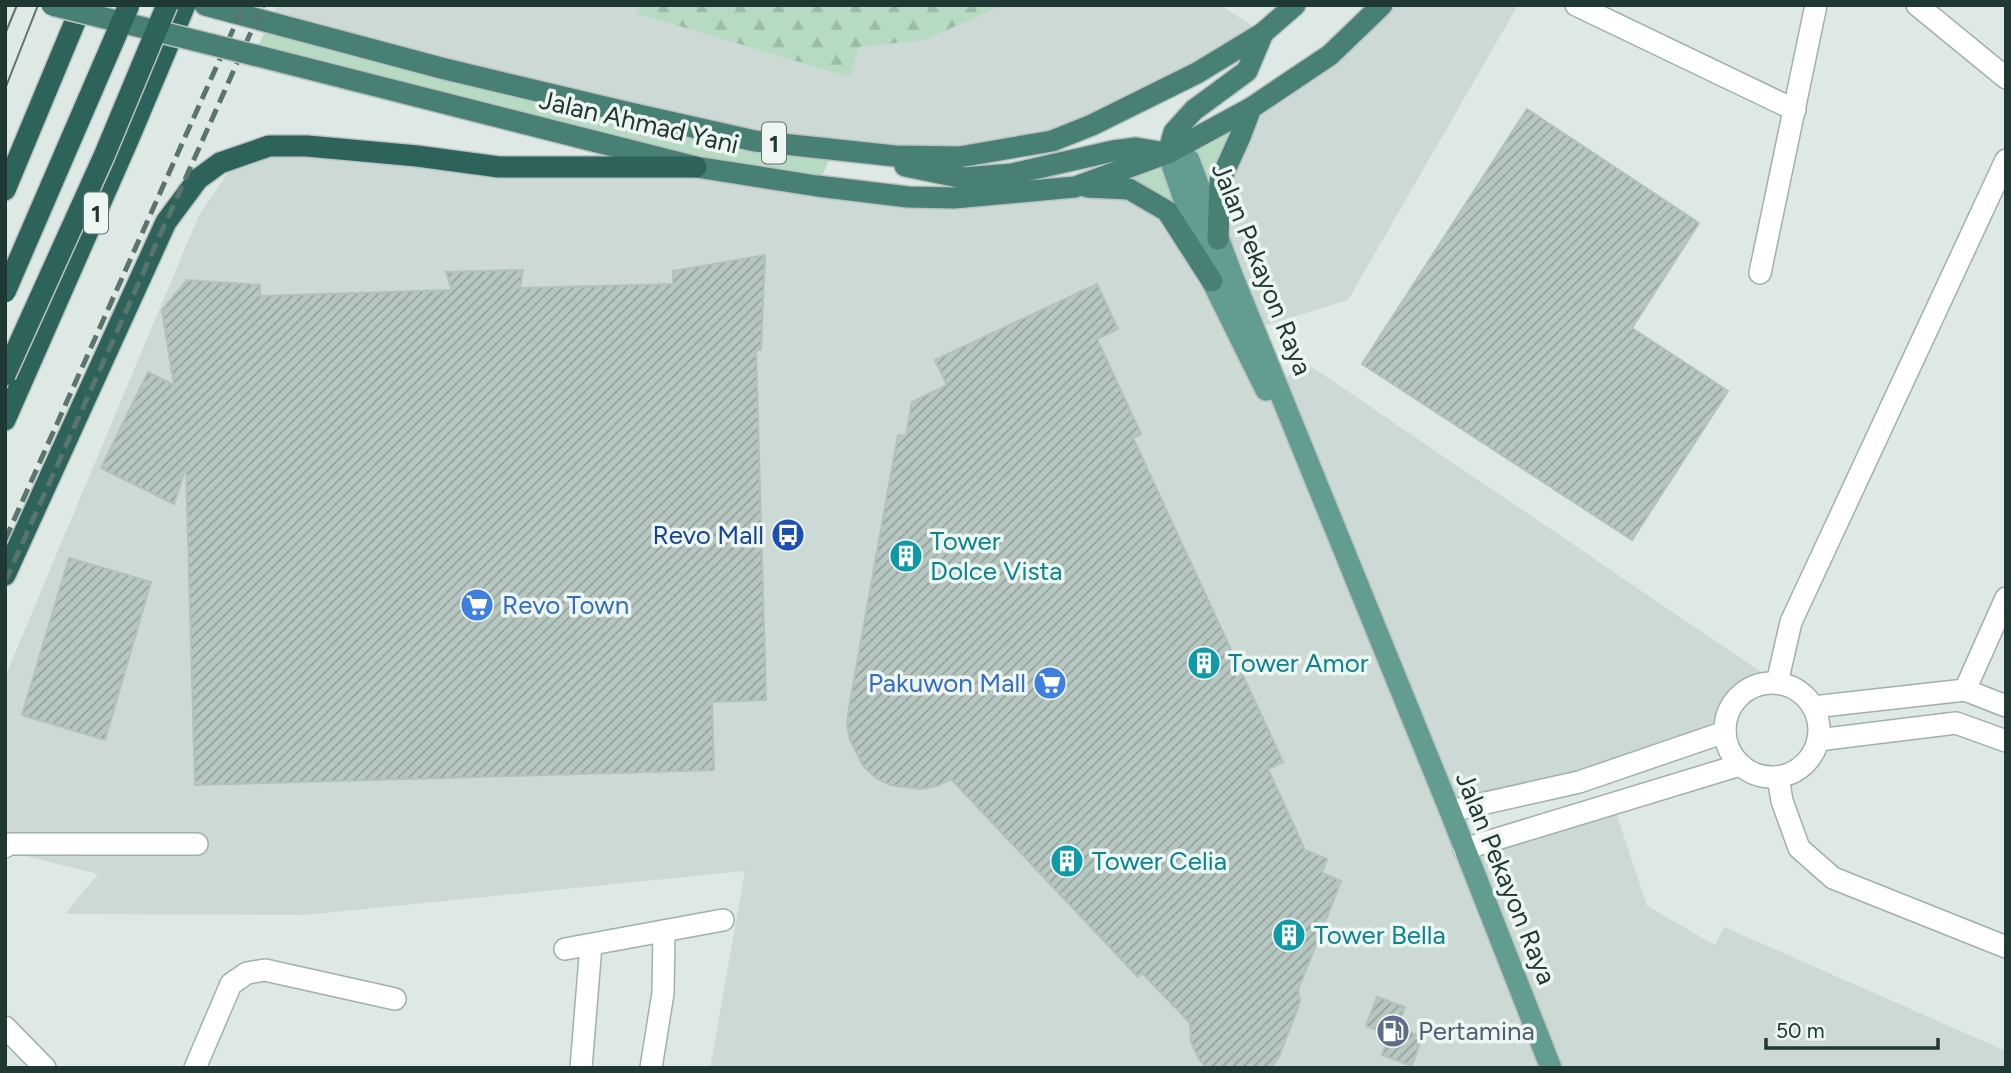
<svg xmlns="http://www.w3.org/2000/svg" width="2011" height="1073" viewBox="0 0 2011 1073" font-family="Figtree,sans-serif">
<defs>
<pattern id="forest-firs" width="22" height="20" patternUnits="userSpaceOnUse" patternTransform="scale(1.75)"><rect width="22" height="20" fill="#b7dac2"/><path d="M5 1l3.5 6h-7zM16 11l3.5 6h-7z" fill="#9dbca7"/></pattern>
<pattern id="building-hatch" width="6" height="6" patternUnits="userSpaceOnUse" patternTransform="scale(1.75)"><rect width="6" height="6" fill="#b6c6c1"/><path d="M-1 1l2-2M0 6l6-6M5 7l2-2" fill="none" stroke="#94a29d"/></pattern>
</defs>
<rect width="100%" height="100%" fill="#dee9e5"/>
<g fill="#ccd9d4">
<path d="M 278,5 L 1220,5 L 1263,33 L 1025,147 L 834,150 L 269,23 Z"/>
<path d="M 1382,5 L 1518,5 L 1348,300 L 1254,329 L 1232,275 L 1220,181 L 1251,108 Z"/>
<path d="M 241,154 L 585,166 L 908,197 L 1129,189 L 1167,211 L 1254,366 L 1314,491 L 1278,384 L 1306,363 L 1777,683 L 1757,685 L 1740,695 L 1728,712 L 1725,732 L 1451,811 L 1464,849 L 1613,803 L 1647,906 L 1715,945 L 1724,927 L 2006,1051 L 2006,1068 L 710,1068 L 745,871 L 305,915 L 65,914 L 98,874 L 10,852 L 5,856 L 5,677 L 199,215 Z"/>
</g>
<g fill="#b7dac2">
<path d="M 269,23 L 834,150 L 817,186 L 254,55 Z"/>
<path d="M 1251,108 L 1220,181 L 1212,281 L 1167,211 L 1129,189 L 1075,187 Z"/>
</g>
<path fill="url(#forest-firs)" d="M 639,5 L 1004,5 L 924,40 L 859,47 L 850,77 L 636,13 Z"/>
<g fill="url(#building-hatch)" stroke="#b0c2bc" stroke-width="2">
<path d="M 1527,109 L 1699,223 L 1632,328 L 1728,391 L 1632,540 L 1362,364 Z"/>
<path d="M 765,255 L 761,350 L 756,350 L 766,700 L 712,702 L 714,770 L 195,785 L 186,466 L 174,504 L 101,468 L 148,372 L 174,385 L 162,310 L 187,280 L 260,285 L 260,296 L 452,290 L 446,272 L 523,270 L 520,288 L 673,284 L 673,271 Z"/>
<path d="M 1097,284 L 1118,329 L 1097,339 L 1141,434 L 1133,438 L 1283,762 L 1268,769 L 1305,850 L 1327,859 L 1322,873 L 1341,881 L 1298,990 L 1300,1001 L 1296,1013 L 1279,1056 L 1271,1068 L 1206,1068 L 1199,1059 L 1191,1042 L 1190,1023 L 1142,973 L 1138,977 L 951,779 L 937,786 L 921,789 L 890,785 L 876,778 L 864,767 L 850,740 L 847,724 L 849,708 L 898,435 L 906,436 L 912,402 L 947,385 L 935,360 Z"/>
<path d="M 69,558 L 151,582 L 105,740 L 22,715 Z"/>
<path d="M 1377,997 L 1405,1007 L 1397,1027 L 1422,1037 L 1412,1066 L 1382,1055 L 1389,1035 L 1366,1026 Z"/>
</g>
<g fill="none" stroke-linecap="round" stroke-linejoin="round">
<defs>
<g id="minor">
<path d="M 1576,5 L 1795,110"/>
<path d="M 1917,5 L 2006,78"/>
<path d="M 1760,273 L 1816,5"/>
<path d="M 1777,683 L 1791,622 L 2006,160"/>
<circle cx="1772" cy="730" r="47"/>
<path d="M 1965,690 L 2006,598"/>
<path d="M 1813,707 L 1965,690 L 2006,706"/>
<path d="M 1818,740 L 1956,723 L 2006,741"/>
<path d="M 1778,777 L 1782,801 L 1799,848 L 1833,878 L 2006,947"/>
<path d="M 1450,811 L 1579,782 L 1725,732"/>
<path d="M 5,847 L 9,844 L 197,844"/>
<path d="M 1464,849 L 1740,765"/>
<path d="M 565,949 L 723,920"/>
<path d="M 5,1027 L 45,1068"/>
<path d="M 195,1068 L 231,984 L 247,973 L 265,970 L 395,999"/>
<path d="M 581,1068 L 591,945"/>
<path d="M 651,1068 L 663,993 L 664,931"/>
</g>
<g id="primary">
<path d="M 1168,153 L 1189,160 L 1232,275 L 1450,811 L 1551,1068"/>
<path d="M 1168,153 L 1212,281 L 1266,390"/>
</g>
<g id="trunk">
<path d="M 205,5 L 445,69 L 630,113 L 755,141 L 895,156 L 959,157 L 1052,141 L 1092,125 L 1197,73 L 1263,33 L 1295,5"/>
<path d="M 254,55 L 696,167 L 817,186 L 908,197 L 954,198 L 1075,187 L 1168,153 L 1251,108 L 1330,55 L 1382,5"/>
<path d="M 1168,153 L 1174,132 L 1194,110 L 1247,71 L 1263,33"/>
<path d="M 905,166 L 963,178 L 1012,174 L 1113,151 L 1136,148 L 1166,153"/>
<path d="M 1087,187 L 1129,189 L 1167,211 L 1212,281"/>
<path d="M 1218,239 L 1220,181 L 1240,137 L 1251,108"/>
</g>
<g id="motorway">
<path d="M 5,190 L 82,5"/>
<path d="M 5,420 L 129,138 L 185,5"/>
<path d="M 5,575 L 166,222 L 198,179 L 220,163 L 269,146 L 307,146 L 417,156 L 499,167 L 696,167"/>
</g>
</defs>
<use href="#minor" stroke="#a1b0ac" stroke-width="24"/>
<use href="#primary" stroke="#bcc3c2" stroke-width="24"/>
<use href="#trunk" stroke="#bcc3c2" stroke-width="24"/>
<use href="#motorway" stroke="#bcc3c2" stroke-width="24"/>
<use href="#minor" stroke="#fff" stroke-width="21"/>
<use href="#primary" stroke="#639d92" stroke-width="21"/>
<use href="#trunk" stroke="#488076" stroke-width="21"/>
<use href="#motorway" stroke="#2d635b" stroke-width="21"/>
<g stroke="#5a746e" stroke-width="2">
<path d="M 5,34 L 17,5"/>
<path d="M 5,89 L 38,5"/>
</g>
<g stroke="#5a746e" stroke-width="5" stroke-dasharray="14 7" stroke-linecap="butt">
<path d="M 5,540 L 244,5"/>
<path d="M 5,582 L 263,5"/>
</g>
<defs>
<path id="trunk-bridge" d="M 52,5 L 254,55"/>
<g id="motorway-bridge">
<path d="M 5,292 L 129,5"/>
<path d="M 5,375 L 104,156 L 167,5"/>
</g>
</defs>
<use href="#trunk-bridge" stroke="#bcc3c2" stroke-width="24" stroke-linecap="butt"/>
<use href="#motorway-bridge" stroke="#bcc3c2" stroke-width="24" stroke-linecap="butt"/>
<use href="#trunk-bridge" stroke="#488076" stroke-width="21"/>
<use href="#motorway-bridge" stroke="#2d635b" stroke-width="21"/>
</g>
<defs>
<symbol id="bus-disc" viewBox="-11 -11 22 22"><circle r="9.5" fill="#1a4fb4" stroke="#eef6f2"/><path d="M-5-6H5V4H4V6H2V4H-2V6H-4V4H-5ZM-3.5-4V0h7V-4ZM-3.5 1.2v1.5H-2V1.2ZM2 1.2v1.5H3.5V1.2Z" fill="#fff"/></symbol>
<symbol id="building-disc" viewBox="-11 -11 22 22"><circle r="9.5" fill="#0f9aa8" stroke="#eef6f2"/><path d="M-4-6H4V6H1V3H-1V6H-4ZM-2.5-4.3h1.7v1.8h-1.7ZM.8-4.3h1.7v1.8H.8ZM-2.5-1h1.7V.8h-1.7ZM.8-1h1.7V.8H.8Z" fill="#fff"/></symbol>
<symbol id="supermarket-disc" viewBox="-11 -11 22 22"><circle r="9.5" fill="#3f7fe0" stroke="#eef6f2"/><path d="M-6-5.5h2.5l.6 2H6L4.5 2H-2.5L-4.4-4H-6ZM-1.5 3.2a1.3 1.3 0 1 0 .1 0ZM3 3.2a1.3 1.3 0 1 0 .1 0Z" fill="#fff"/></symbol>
<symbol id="fuel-disc" viewBox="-11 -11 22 22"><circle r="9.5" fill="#5c6f8a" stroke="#eef6f2"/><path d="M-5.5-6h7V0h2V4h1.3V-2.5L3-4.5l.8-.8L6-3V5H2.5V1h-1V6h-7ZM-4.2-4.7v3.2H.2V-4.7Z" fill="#fff"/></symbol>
</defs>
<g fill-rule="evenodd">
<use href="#bus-disc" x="769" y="516" width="38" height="38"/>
<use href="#building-disc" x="887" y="537" width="38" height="38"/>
<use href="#supermarket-disc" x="458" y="586" width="38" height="38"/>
<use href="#building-disc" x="1185" y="644" width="38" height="38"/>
<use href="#supermarket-disc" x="1031" y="664" width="38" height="38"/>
<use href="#building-disc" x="1048" y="842" width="38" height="38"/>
<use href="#building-disc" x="1270" y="916" width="38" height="38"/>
<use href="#fuel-disc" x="1374" y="1012" width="38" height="38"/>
</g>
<g text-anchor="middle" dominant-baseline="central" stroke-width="7" stroke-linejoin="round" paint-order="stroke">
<g fill="#eef6f2" stroke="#5e716c" stroke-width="2">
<rect x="762" y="122.5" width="24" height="41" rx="5"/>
<rect x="84" y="192.5" width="24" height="41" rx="5"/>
</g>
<g font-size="24" font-weight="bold" fill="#203833">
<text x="774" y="143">1</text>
<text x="96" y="213">1</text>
</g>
<g font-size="26" fill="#203833" stroke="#eef6f2">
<text transform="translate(639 122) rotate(13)">Jalan Ahmad Yani</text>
<text transform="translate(1262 269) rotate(68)">Jalan Pekayon Raya</text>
<text transform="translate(1506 878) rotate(68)">Jalan Pekayon Raya</text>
</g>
<g font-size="26" fill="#164399" stroke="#eef6f2" text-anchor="end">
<text x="764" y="535">Revo Mall</text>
</g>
<g font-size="26" fill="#0d838f" stroke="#eef6f2" text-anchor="start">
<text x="930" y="541">Tower<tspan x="930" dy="30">Dolce Vista</tspan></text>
<text x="1228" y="663">Tower Amor</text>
<text x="1092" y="861">Tower Celia</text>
<text x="1314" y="935">Tower Bella</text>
</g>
<g font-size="26" fill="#366cbe" stroke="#eef6f2" text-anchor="start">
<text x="502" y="605">Revo Town</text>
<text x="1026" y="683" text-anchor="end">Pakuwon Mall</text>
</g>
<g font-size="26" fill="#4e5e75" stroke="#eef6f2" text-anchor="start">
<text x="1418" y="1031">Pertamina</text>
</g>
</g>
<rect width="2011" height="1073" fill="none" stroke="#203833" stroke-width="14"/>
<path d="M1766 1038v10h172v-10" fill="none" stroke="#203833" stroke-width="3.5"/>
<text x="1776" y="1038" font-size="21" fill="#203833" stroke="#eef6f2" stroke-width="5" paint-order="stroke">50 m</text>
</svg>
